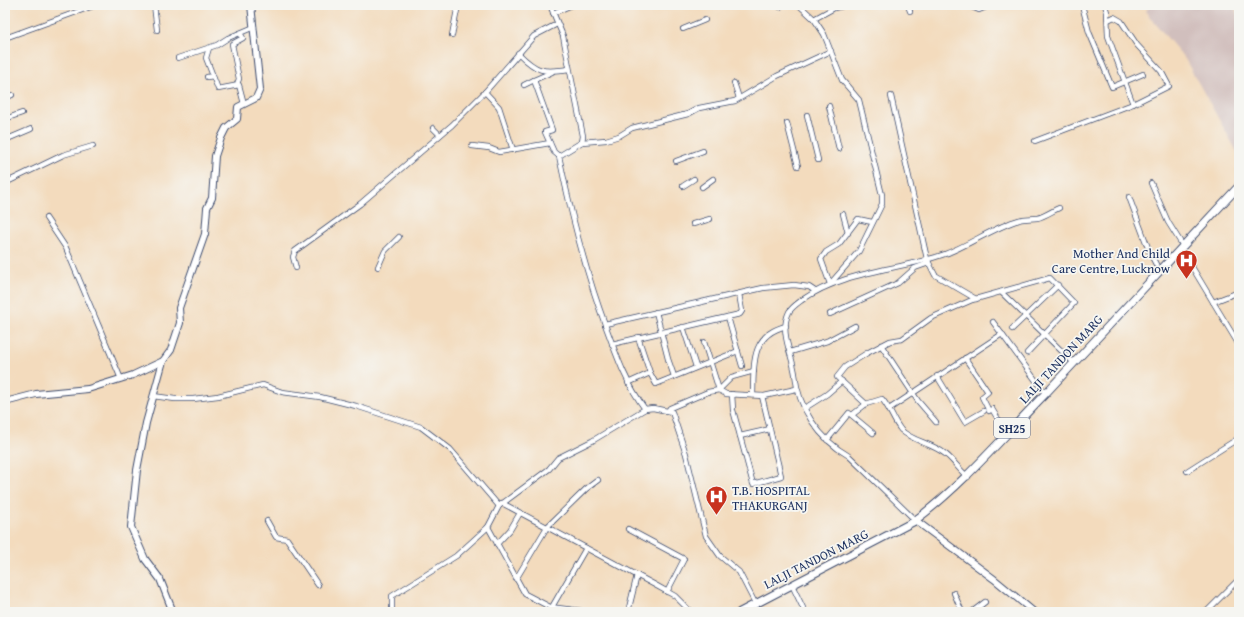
<svg xmlns="http://www.w3.org/2000/svg" width="1244" height="617" viewBox="0 0 1244 617" font-family="'Gentium Book Plus',serif">
<rect width="100%" height="100%" fill="#f6f6f2"/>
<filter id="ink" filterUnits="userSpaceOnUse"><feTurbulence type="fractalNoise" baseFrequency=".025" numOctaves="2"/><feDisplacementMap in="SourceGraphic" scale="8" xChannelSelector="R" yChannelSelector="G"/><feConvolveMatrix kernelMatrix="1 2 1 2 8 2 1 2 1" color-interpolation-filters="sRGB"/></filter>
<filter id="wash" filterUnits="userSpaceOnUse"><feTurbulence type="fractalNoise" baseFrequency=".012" numOctaves="4" result="noise"/><feDisplacementMap in="SourceGraphic" scale="16" xChannelSelector="R" yChannelSelector="G"/><feGaussianBlur stdDeviation="0.9" result="paint"/><feColorMatrix in="noise" values="0 0 0 0 0 0 0 0 0 0 0 0 0 0 0 0 0 1.4 0 .05"/><feComposite in="paint" operator="in"/></filter>
<g filter="url(#wash)">
<rect width="100%" height="100%" fill="#f3dbbd"/>
<path fill="#d1bfbd" d="M 1152,5 L 1234,5 L 1239,22 L 1239,155 L 1185,59 L 1145,11 Z"/>
</g>
<g filter="url(#ink)">
<g fill="none" stroke-linecap="round" stroke-linejoin="round">
<defs>
<g id="street">
<path d="M 154,5 L 157,30"/>
<path d="M 550,5 L 563,36 L 583,136 L 582,142 L 559,156 C 571,214 585,271 606,327 C 617,357 626,383 645,409"/>
<path d="M 799,5 L 814,19 L 824,34 L 842,80 L 859,100 L 882,195 L 882,204 L 859,251 L 830,284 L 821,259 L 826,252 L 839,244 L 858,219 L 872,222"/>
<path d="M 908,5 L 910,11"/>
<path d="M 967,5 L 979,10 L 991,5"/>
<path d="M 1082,5 L 1089,32 L 1112,87 L 1143,74"/>
<path d="M 1105,5 L 1107,12 L 1108,36 L 1133,104"/>
<path d="M 647,6 L 647,5"/>
<path d="M 780,7 L 781,5"/>
<path d="M 553,13 L 572,5"/>
<path d="M 814,19 L 834,8 L 847,5"/>
<path d="M 683,29 L 705,20"/>
<path d="M 452,35 L 458,5"/>
<path d="M 5,38 L 96,5"/>
<path d="M 209,48 L 206,58 L 213,76"/>
<path d="M 518,53 C 537,72 543,73 569,69"/>
<path d="M 178,58 L 217,45 L 228,38 L 254,27"/>
<path d="M 207,77 L 213,76 L 218,89 L 239,85 L 244,104"/>
<path d="M 534,80 L 552,72"/>
<path d="M 734,83 L 739,98"/>
<path d="M 237,84 L 239,79 L 232,44 L 243,38 L 240,33"/>
<path d="M 524,85 L 534,80 L 552,130 L 545,132 L 554,152 L 559,156"/>
<path d="M 485,92 L 499,107 L 513,150"/>
<path d="M 891,96 L 927,259 L 935,275 L 976,299"/>
<path d="M 5,98 L 12,95"/>
<path d="M 829,106 L 839,149"/>
<path d="M 807,115 L 818,160"/>
<path d="M 5,119 L 22,113"/>
<path d="M 787,123 L 798,166"/>
<path d="M 433,128 L 440,135"/>
<path d="M 5,140 L 31,129"/>
<path d="M 1035,141 L 1133,104 L 1169,86 L 1161,71 L 1137,45 L 1121,21 L 1114,17 L 1108,20"/>
<path d="M 582,142 L 606,140 L 619,136 L 632,128 L 688,114 L 699,108 L 735,101 L 777,76 L 831,51"/>
<path d="M 472,146 L 489,148 L 499,152 L 550,143"/>
<path d="M 676,161 L 703,151"/>
<path d="M 5,183 L 63,155 L 93,146"/>
<path d="M 1151,183 L 1168,222 L 1183,246"/>
<path d="M 683,186 L 694,179"/>
<path d="M 702,187 L 713,179"/>
<path d="M 1129,197 L 1150,253 L 1160,272"/>
<path d="M 843,214 L 848,233"/>
<path d="M 46,218 L 66,248 L 121,379"/>
<path d="M 693,224 L 710,219"/>
<path d="M 1180,250 L 1183,252 L 1239,345"/>
<path d="M 378,267 L 385,251 L 399,237"/>
<path d="M 296,268 L 293,257 L 295,251 L 360,204 L 452,125 L 485,92 L 534,36 L 557,24"/>
<path d="M 1001,292 L 1074,363"/>
<path d="M 1213,302 L 1239,292"/>
<path d="M 656,312 L 668,359 L 674,376"/>
<path d="M 830,314 L 898,283 L 915,268 L 929,263"/>
<path d="M 728,317 L 742,366"/>
<path d="M 993,322 L 1045,393"/>
<path d="M 605,324 L 763,288 L 794,285 L 809,287 L 815,291"/>
<path d="M 683,327 L 696,367"/>
<path d="M 1012,329 L 1058,285"/>
<path d="M 638,337 L 650,373"/>
<path d="M 704,342 L 719,390"/>
<path d="M 612,344 L 740,314 L 742,311 L 739,294"/>
<path d="M 881,345 L 918,401 L 936,422"/>
<path d="M 790,352 L 827,341 L 855,326"/>
<path d="M 965,358 L 988,392 L 982,397 L 989,411 L 992,409 L 1007,434"/>
<path d="M 937,376 L 965,422 L 984,411"/>
<path d="M 628,383 L 650,373 L 656,384 L 738,351"/>
<path d="M 719,390 L 732,377 L 754,371"/>
<path d="M 732,394 L 733,410 L 753,484 L 781,476 L 762,396"/>
<path d="M 753,395 C 754,365 750,335 786,326"/>
<path d="M 153,396 L 175,399 L 193,399 L 218,396 L 263,385 L 282,392 L 320,397 L 356,406 L 421,427 L 450,449 L 499,506"/>
<path d="M 866,404 L 837,377 L 845,367 L 867,353 L 890,341 L 902,339 L 931,318 L 972,300 L 1050,278 L 1074,303 L 1027,353"/>
<path d="M 805,408 L 827,394 L 842,381"/>
<path d="M 889,409 L 1002,334"/>
<path d="M 668,411 L 670,408 L 708,392 L 719,390 L 726,394 L 764,396 L 796,389"/>
<path d="M 852,415 L 866,404 L 882,399 C 890,408 893,420 901,430 C 912,441 931,443 944,453 C 953,459 959,470 968,477"/>
<path d="M 740,436 L 770,429"/>
<path d="M 827,440 L 849,413 L 873,433"/>
<path d="M 1187,471 L 1239,438"/>
<path d="M 502,503 L 657,586 L 675,596 L 691,612"/>
<path d="M 915,520 L 849,456 C 819,439 798,408 795,374 C 792,353 779,333 789,312 C 792,307 798,303 802,300 C 845,270 898,271 945,254 C 970,245 994,227 1019,220 C 1025,218 1031,219 1037,218 C 1044,217 1052,211 1059,208"/>
<path d="M 267,521 L 276,537 L 287,539 L 318,585"/>
<path d="M 628,529 L 684,559 L 667,592"/>
<path d="M 497,544 L 510,530 L 520,513"/>
<path d="M 516,579 L 547,527 L 586,489 L 598,480"/>
<path d="M 792,585 L 805,612"/>
<path d="M 954,593 L 962,612"/>
<path d="M 552,607 L 586,548"/>
<path d="M 392,612 L 392,596 L 456,556 L 488,527"/>
<path d="M 590,612 L 550,607 L 525,594 L 488,527 L 499,506 L 549,469 L 558,458 L 592,441 L 645,409 L 653,408 L 672,412 L 686,454 L 706,536 L 720,556 L 739,572 L 756,605"/>
<path d="M 628,612 L 637,575"/>
<path d="M 972,612 L 985,602"/>
<path d="M 1206,612 L 1239,579"/>
</g>
<g id="secondary">
<path d="M 5,402 L 36,394 L 88,389 L 133,375 L 163,361"/>
<path d="M 915,520 L 994,579 L 1034,612"/>
<path d="M 173,612 L 160,579 L 145,559 L 131,527 L 137,470 L 146,423 L 163,361 L 171,350 L 180,323 L 179,308 L 205,234 L 207,208 L 212,198 L 215,156 L 221,138 L 226,128 L 237,119 L 238,107 L 256,98 L 260,89 L 251,5"/>
</g>
<path id="primary" d="M 740,612 L 913,522 C 962,486 1002,438 1045,394 C 1110,325 1174,255 1239,186"/>
</defs>
<use href="#street" stroke="#3b496c" stroke-width="6"/>
<use href="#secondary" stroke="#3b496c" stroke-width="8"/>
<use href="#primary" stroke="#3b496c" stroke-width="9"/>
<use href="#street" stroke="#fff" stroke-width="4.5"/>
<use href="#secondary" stroke="#fff" stroke-width="6"/>
<use href="#primary" stroke="#fff" stroke-width="7"/>
</g>
</g>
<defs>
<symbol id="hospital-pin" viewBox="-11 -11 22 30"><path d="M0 17L-7.5 6A9.5 9.5 0 1 1 7.5 6Z" fill="#c8321e" stroke="#f6f6f2"/><path d="M-5-5h3v3.5h4V-5h3V5h-3V1.5h-4V5h-3Z" fill="#fff"/></symbol>
</defs>
<g fill-rule="evenodd">
<use href="#hospital-pin" x="1174" y="248" width="25" height="34"/>
<use href="#hospital-pin" x="704" y="484" width="25" height="34"/>
</g>
<g text-anchor="middle" dominant-baseline="central" stroke-width="3.5" stroke-linejoin="round" paint-order="stroke">
<rect fill="#f6f6f2" stroke="#5d6b8a" stroke-width="1" x="994" y="418" width="36" height="20" rx="3"/>
<g font-size="12" font-weight="bold" fill="#1b2f5e">
<text x="1012" y="428">SH25</text>
</g>
<g font-size="13" fill="#1b2f5e" stroke="#f6f6f2" text-anchor="end">
<text x="1170" y="253">Mother And Child<tspan x="1170" dy="15">Care Centre, Lucknow</tspan></text>
<text x="732" y="490" text-anchor="start">T.B. HOSPITAL<tspan x="732" dy="15">THAKURGANJ</tspan></text>
</g>
<g font-size="13" fill="#1b2f5e" stroke="#f6f6f2">
<text transform="translate(1061 359) rotate(-47)">LALJI TANDON MARG</text>
<text transform="translate(816 559) rotate(-27)">LALJI TANDON MARG</text>
</g>
</g>
<rect width="1244" height="617" fill="none" stroke="#f6f6f2" stroke-width="20"/>
</svg>
